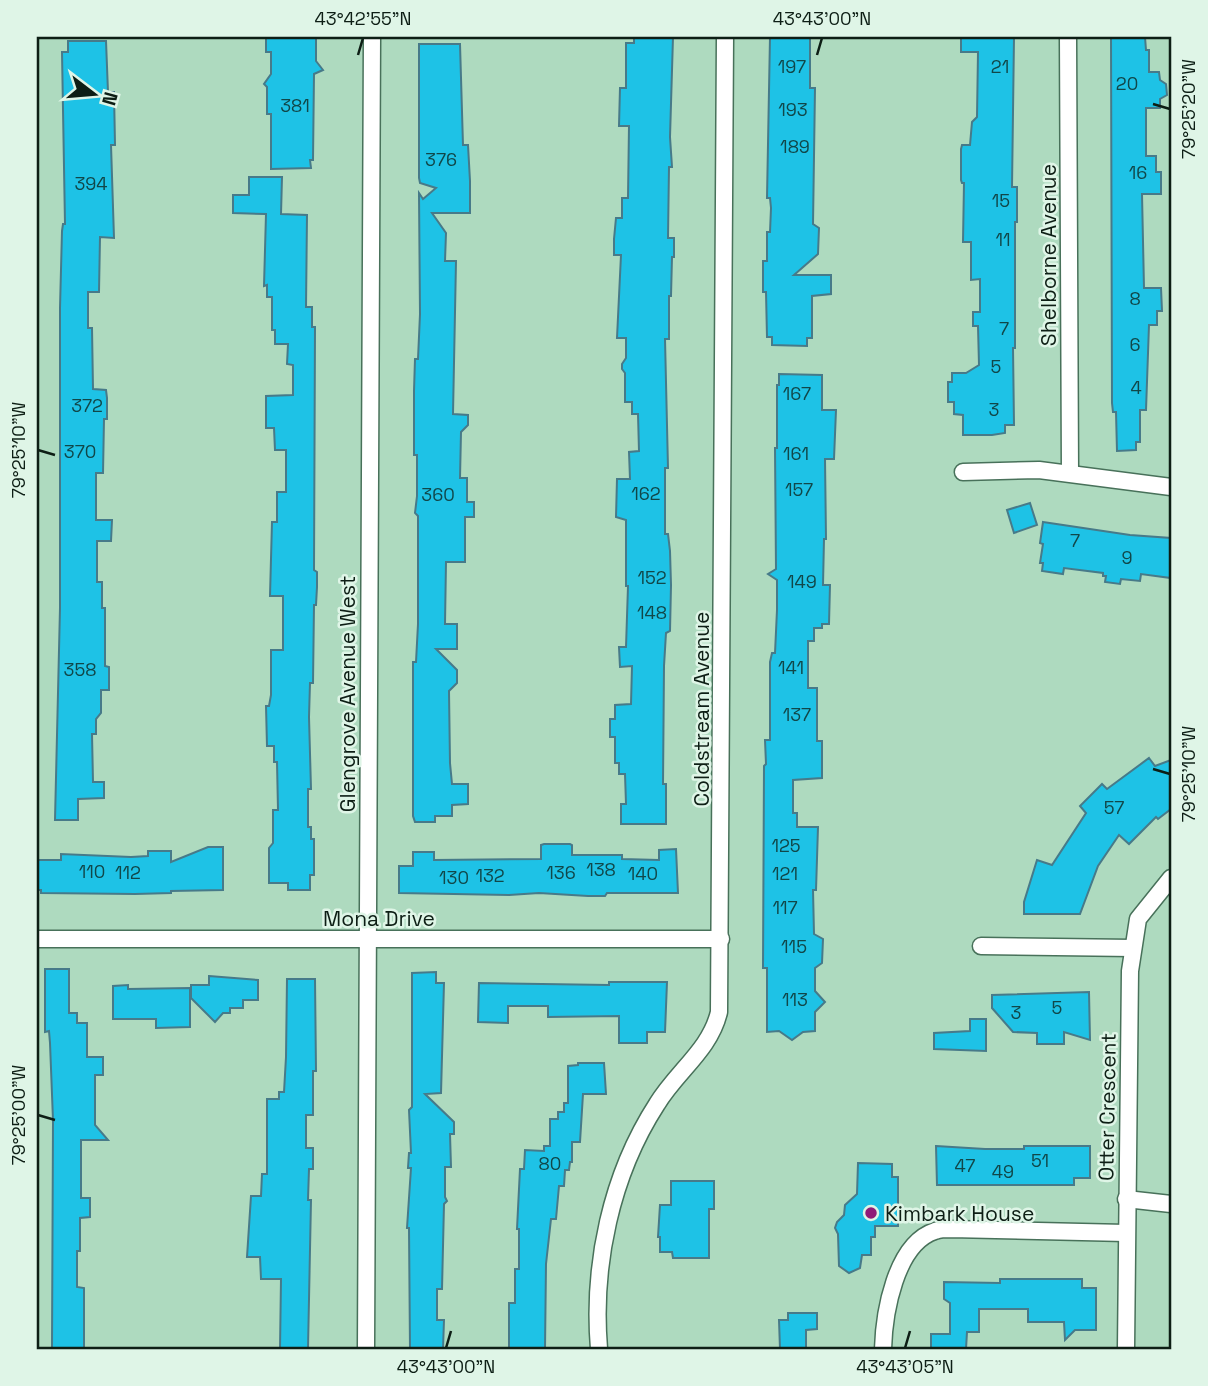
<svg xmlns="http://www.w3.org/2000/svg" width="1208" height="1386" viewBox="0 0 1208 1386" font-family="'Space Grotesk',sans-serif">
<rect width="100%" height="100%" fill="#aedabf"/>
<g fill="#1ec2e6" stroke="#477a89" stroke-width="2">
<path d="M 266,37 L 316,37 L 316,61 L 323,70 L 314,74 L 313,160 L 310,160 L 311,168 L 271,169 L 271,114 L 267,114 L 267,87 L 264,84 L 271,74 L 271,52 L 266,52 Z"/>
<path d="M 634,37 L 673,37 L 670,137 L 672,167 L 669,167 L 668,238 L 674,238 L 674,257 L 672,257 L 671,296 L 669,296 L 669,339 L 665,339 L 668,468 L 665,468 L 665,534 L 668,534 L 670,551 L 671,585 L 670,631 L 666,633 L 664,666 L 663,784 L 666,784 L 666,824 L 621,824 L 621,804 L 626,804 L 625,774 L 619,774 L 619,763 L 615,763 L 615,737 L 610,737 L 610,719 L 615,719 L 615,705 L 631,704 L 632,666 L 620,667 L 619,647 L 626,647 L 628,586 L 626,586 L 626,520 L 616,517 L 617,479 L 630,479 L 629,452 L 639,451 L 638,414 L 632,414 L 632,402 L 625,402 L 625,373 L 622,369 L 622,364 L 626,358 L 626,338 L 617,338 L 621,255 L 614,255 L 614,239 L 616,218 L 622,218 L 622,198 L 628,198 L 629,126 L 619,126 L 620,88 L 626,88 L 626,43 L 634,43 Z"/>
<path d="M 770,37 L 810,37 L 810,88 L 815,88 L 813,224 L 819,228 L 818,254 L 794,275 L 831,275 L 831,294 L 812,296 L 812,338 L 807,338 L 807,346 L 772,345 L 772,337 L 767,337 L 766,292 L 763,292 L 763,261 L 767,261 L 767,232 L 770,232 L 771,208 L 770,198 L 767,198 Z"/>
<path d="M 961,37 L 1014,37 L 1012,187 L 1017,187 L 1017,222 L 1015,222 L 1015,348 L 1013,348 L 1014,425 L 1005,425 L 1005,433 L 992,435 L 963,435 L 963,415 L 954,414 L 954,402 L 948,402 L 948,382 L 952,382 L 952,373 L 966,373 L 979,365 L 978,326 L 973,326 L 973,312 L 980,312 L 980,279 L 971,280 L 971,242 L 963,242 L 964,183 L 962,183 L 961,180 L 961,149 L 962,145 L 970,145 L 972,122 L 977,117 L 978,52 L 961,52 Z"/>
<path d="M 1111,37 L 1145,37 L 1146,50 L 1149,50 L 1149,72 L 1159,72 L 1160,80 L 1166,84 L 1167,95 L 1160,99 L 1160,108 L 1146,108 L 1146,156 L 1156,156 L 1156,172 L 1161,172 L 1161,194 L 1142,194 L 1144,288 L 1161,288 L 1162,311 L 1157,311 L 1157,325 L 1149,325 L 1146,410 L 1140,410 L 1140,442 L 1136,442 L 1136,450 L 1117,451 L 1116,412 L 1113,412 L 1112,403 Z"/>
<path d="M 68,41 L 106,41 L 108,92 L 114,92 L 115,145 L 111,145 L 114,238 L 100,237 L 99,292 L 88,292 L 88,328 L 92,328 L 93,389 L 106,390 L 107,398 L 107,419 L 104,419 L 103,473 L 96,473 L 96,520 L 112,520 L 111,541 L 97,541 L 97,582 L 102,582 L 102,608 L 105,608 L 105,666 L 109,667 L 109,690 L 101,690 L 101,713 L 96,719 L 96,734 L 92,734 L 93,782 L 104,782 L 104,798 L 78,799 L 78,820 L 55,820 L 60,608 L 60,308 L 62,231 L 63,224 L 65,224 L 62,52 L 68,52 Z"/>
<path d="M 419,44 L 460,44 L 463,145 L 468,145 L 470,181 L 470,213 L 432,213 L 446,233 L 445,261 L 456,261 L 453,414 L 468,415 L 468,425 L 461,432 L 460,478 L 467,478 L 467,502 L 474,502 L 474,517 L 465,517 L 465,562 L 446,562 L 445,624 L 457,624 L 457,649 L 436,649 L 457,670 L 457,683 L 449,691 L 450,763 L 452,784 L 468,784 L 468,804 L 452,805 L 452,816 L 435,816 L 435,822 L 415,822 L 413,816 L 413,662 L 416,662 L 418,624 L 418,516 L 415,513 L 417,496 L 417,455 L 414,455 L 414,391 L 415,359 L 418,359 L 420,314 L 419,193 L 423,199 L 436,188 L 420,183 L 419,178 Z"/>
<path d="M 249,177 L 282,177 L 281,214 L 307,215 L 306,307 L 312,307 L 312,327 L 315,327 L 314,570 L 317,572 L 317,587 L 316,605 L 314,605 L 313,683 L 310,683 L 309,717 L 311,789 L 308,789 L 308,827 L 311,827 L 311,839 L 314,839 L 314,875 L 310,875 L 310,890 L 288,890 L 288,883 L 269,883 L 269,848 L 273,843 L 273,810 L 278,810 L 277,762 L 274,762 L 274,746 L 267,746 L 266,706 L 269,706 L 271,695 L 271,650 L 283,650 L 283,596 L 270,596 L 272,522 L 277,522 L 277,492 L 286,492 L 286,450 L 275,450 L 274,428 L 266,428 L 266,396 L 293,395 L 293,365 L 287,364 L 288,344 L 275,344 L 275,330 L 272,330 L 272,297 L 267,297 L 267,285 L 264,286 L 266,214 L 233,213 L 233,195 L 249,195 Z"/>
<path d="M 779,374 L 822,375 L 822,410 L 836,410 L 834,459 L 825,459 L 826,539 L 824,539 L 823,585 L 830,585 L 829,624 L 822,624 L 822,628 L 814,628 L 814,641 L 808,641 L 808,688 L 817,688 L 817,741 L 822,741 L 822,778 L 793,780 L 793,813 L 797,813 L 797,827 L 818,827 L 816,890 L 813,890 L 814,934 L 823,939 L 822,963 L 815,968 L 815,991 L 825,1002 L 815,1012 L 815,1031 L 803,1032 L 792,1040 L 779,1031 L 767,1032 L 767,968 L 763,968 L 764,766 L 766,764 L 765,740 L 770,740 L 770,662 L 772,653 L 775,653 L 777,610 L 777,580 L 768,574 L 776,569 L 775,448 L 777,448 L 777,385 L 779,385 Z"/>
<path d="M 1030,503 L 1037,525 L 1014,533 L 1007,510 Z"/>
<path d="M 1043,522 L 1130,535 L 1171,538 L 1171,578 L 1141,574 L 1140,581 L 1121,579 L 1120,584 L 1105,582 L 1106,576 L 1103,576 L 1103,573 L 1064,568 L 1063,574 L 1042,571 L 1043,563 L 1040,563 L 1043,544 L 1040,543 Z"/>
<path d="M 1149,758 L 1155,766 L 1171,760 L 1171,809 L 1158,819 L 1156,817 L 1129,844 L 1119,835 L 1098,866 L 1080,914 L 1024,914 L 1024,902 L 1037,860 L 1052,865 L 1086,813 L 1080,806 L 1102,784 L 1107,789 Z"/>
<path d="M 544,844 L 570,844 L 572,845 L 572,855 L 622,855 L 622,859 L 659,860 L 659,850 L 676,849 L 678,893 L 607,893 L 605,896 L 588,896 L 539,893 L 509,895 L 399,893 L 399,866 L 413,866 L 413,852 L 434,852 L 434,860 L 541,859 L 541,845 Z"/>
<path d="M 208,847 L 223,847 L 223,890 L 171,891 L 171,893 L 135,894 L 41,893 L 41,890 L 37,890 L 37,860 L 61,860 L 61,854 L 131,857 L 148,856 L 148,851 L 171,851 L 171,862 Z"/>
<path d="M 45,969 L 69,969 L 69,1013 L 77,1013 L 77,1023 L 87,1023 L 87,1057 L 103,1057 L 103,1075 L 95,1075 L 95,1125 L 108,1140 L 81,1140 L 81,1198 L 90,1198 L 90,1217 L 80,1218 L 80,1251 L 77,1251 L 77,1287 L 84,1288 L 84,1349 L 52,1349 L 53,1120 L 50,1043 L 49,1031 L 45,1032 Z"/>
<path d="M 436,972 L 436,983 L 444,983 L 441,1093 L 425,1094 L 454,1122 L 454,1134 L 450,1134 L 451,1167 L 445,1167 L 445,1197 L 447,1201 L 444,1204 L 442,1289 L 437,1289 L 437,1320 L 444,1320 L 443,1349 L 410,1349 L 409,1228 L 407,1228 L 411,1168 L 408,1168 L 409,1153 L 411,1153 L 409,1110 L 412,1107 L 412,973 Z"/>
<path d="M 209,976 L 258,980 L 258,1000 L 243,1000 L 243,1008 L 230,1008 L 230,1013 L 223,1013 L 215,1022 L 191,998 L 191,985 L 209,985 Z"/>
<path d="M 287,979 L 315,979 L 316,1071 L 313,1071 L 313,1115 L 306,1115 L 306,1148 L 313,1148 L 313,1169 L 309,1169 L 308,1200 L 311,1200 L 308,1349 L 280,1349 L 281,1279 L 261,1279 L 260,1257 L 247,1257 L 251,1196 L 261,1196 L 262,1174 L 267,1174 L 267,1099 L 279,1099 L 279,1092 L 284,1092 L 286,1057 Z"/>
<path d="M 609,982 L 667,982 L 665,1032 L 647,1032 L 647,1043 L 619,1043 L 619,1016 L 548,1017 L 548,1006 L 508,1006 L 508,1023 L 478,1022 L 479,983 L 609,985 Z"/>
<path d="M 128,985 L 128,989 L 190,988 L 190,1027 L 156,1028 L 156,1019 L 113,1019 L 113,986 Z"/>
<path d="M 1089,992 L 1090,1040 L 1064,1032 L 1064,1044 L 1037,1044 L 1037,1033 L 1013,1032 L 992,1008 L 992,995 Z"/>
<path d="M 970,1019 L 986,1019 L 986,1051 L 934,1049 L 934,1033 L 970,1031 Z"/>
<path d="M 578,1063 L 604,1063 L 606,1094 L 583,1094 L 580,1142 L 572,1142 L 572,1162 L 570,1162 L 569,1170 L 565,1170 L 564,1186 L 559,1186 L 556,1219 L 551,1219 L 546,1264 L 545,1349 L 509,1349 L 509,1303 L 515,1303 L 515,1269 L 519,1269 L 519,1229 L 517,1229 L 520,1169 L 524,1169 L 525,1150 L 544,1151 L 544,1146 L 550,1146 L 550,1119 L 558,1119 L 558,1112 L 564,1112 L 564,1103 L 568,1103 L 568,1066 L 578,1065 Z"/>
<path d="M 936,1146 L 985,1149 L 1024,1149 L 1024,1146 L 1090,1146 L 1090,1178 L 1074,1178 L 1074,1185 L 937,1185 Z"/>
<path d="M 858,1163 L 892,1164 L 892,1177 L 898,1177 L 898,1226 L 875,1226 L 875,1237 L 871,1237 L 871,1255 L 862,1255 L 860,1268 L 849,1273 L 839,1266 L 838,1234 L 835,1228 L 837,1222 L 844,1215 L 845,1205 L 857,1194 Z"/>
<path d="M 671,1181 L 714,1181 L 714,1209 L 709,1209 L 709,1258 L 673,1258 L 672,1252 L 660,1252 L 660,1237 L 658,1237 L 660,1205 L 671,1205 Z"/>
<path d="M 1000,1279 L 1082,1279 L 1082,1288 L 1096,1288 L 1096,1330 L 1075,1330 L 1065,1340 L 1064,1322 L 1028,1322 L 1028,1309 L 979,1309 L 979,1332 L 967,1332 L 966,1349 L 931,1349 L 931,1334 L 950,1334 L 950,1303 L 944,1299 L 944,1282 L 1000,1283 Z"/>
<path d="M 788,1313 L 817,1313 L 817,1329 L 806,1330 L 806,1349 L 780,1349 L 779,1320 L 788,1320 Z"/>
</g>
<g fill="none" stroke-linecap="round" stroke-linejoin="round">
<defs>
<g id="street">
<path d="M 1068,37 L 1070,473"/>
<path d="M 963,472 L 1039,470 L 1171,487"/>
<path d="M 37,939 L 721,939"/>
<path d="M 981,946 L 1133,948"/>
<path d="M 1126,1199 L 1171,1204"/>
<path d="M 366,1349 L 372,37"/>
<path d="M 599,1349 C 592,1265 611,1175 657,1104 C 677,1071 710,1050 719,1012 L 725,37"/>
<path d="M 883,1349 C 884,1314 895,1244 935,1231 C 940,1229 946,1229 951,1229 L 1126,1233"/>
<path d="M 1126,1349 L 1130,971 L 1138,919 L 1171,878"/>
</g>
</defs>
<use href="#street" stroke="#48715a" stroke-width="19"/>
<use href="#street" stroke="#fff" stroke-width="16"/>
</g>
<path fill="none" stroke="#0d1e15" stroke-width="2.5" d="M 358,55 L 363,38M 817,55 L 822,38M 1153,104 L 1170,109M 38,450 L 55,455M 1153,769 L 1170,774M 38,1115 L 55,1120M 446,1348 L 451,1331M 905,1348 L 910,1331"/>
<circle fill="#901a78" stroke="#dff5e7" stroke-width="2.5" cx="871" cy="1213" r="7"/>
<g text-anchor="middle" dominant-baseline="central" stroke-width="5" stroke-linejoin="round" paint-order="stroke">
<g font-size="18" fill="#114749">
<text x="792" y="66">197</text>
<text x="1000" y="66">21</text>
<text x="1127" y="83">20</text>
<text x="295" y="105">381</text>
<text x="793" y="109">193</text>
<text x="795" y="146">189</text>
<text x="441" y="159">376</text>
<text x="1138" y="172">16</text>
<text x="91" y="183">394</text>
<text x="1001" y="200">15</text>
<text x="1003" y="239">11</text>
<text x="1135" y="298">8</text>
<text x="1004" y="328">7</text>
<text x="1135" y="344">6</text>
<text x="996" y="366">5</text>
<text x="1136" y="387">4</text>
<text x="797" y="393">167</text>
<text x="87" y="405">372</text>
<text x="994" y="409">3</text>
<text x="80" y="451">370</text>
<text x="796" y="453">161</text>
<text x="799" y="489">157</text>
<text x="646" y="493">162</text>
<text x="438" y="494">360</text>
<text x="1075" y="540">7</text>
<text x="1127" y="557">9</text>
<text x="652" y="577">152</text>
<text x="802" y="581">149</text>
<text x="652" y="612">148</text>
<text x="791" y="667">141</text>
<text x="80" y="669">358</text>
<text x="797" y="714">137</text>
<text x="1114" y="807">57</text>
<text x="786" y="845">125</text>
<text x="601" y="869">138</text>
<text x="92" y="871">110</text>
<text x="128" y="872">112</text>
<text x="561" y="872">136</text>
<text x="643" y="873">140</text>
<text x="785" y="873">121</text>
<text x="490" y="875">132</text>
<text x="454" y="877">130</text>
<text x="785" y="907">117</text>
<text x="794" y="946">115</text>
<text x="795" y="999">113</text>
<text x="1057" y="1007">5</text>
<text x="1016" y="1012">3</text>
<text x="1040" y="1160">51</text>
<text x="550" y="1163">80</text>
<text x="965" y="1165">47</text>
<text x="1003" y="1171">49</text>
</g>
<g font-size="21" fill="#0d1e15" stroke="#dff5e7">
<text transform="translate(1048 255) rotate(-90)">Shelborne Avenue</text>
<text transform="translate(347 694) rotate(-90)">Glengrove Avenue West</text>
<text transform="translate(701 709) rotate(-90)">Coldstream Avenue</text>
<text x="379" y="918">Mona Drive</text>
<text transform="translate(1107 1107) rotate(-89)">Otter Crescent</text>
</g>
<g font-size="21" fill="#0d1e15" stroke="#dff5e7" text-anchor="start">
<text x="885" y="1213">Kimbark House</text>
</g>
</g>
<rect width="1208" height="1386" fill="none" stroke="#dff5e7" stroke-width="77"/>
<g transform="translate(94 94) rotate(106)" stroke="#dff5e7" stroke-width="5" paint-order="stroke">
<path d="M0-5L12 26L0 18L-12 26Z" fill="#0d1e15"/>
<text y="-10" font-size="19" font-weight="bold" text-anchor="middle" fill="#0d1e15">N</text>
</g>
<rect x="38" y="38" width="1132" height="1310" fill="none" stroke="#0d1e15" stroke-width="2.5"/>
<g font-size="18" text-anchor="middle" fill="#0d1e15">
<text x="363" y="25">43°42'55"N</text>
<text x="822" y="25">43°43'00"N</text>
<text transform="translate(1189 109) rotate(-90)" y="6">79°25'20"W</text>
<text transform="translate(19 450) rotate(-90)" y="6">79°25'10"W</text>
<text transform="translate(1189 774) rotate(-90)" y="6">79°25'10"W</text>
<text transform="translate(19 1115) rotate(-90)" y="6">79°25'00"W</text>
<text x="446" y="1373">43°43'00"N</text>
<text x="905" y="1373">43°43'05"N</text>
</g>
</svg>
